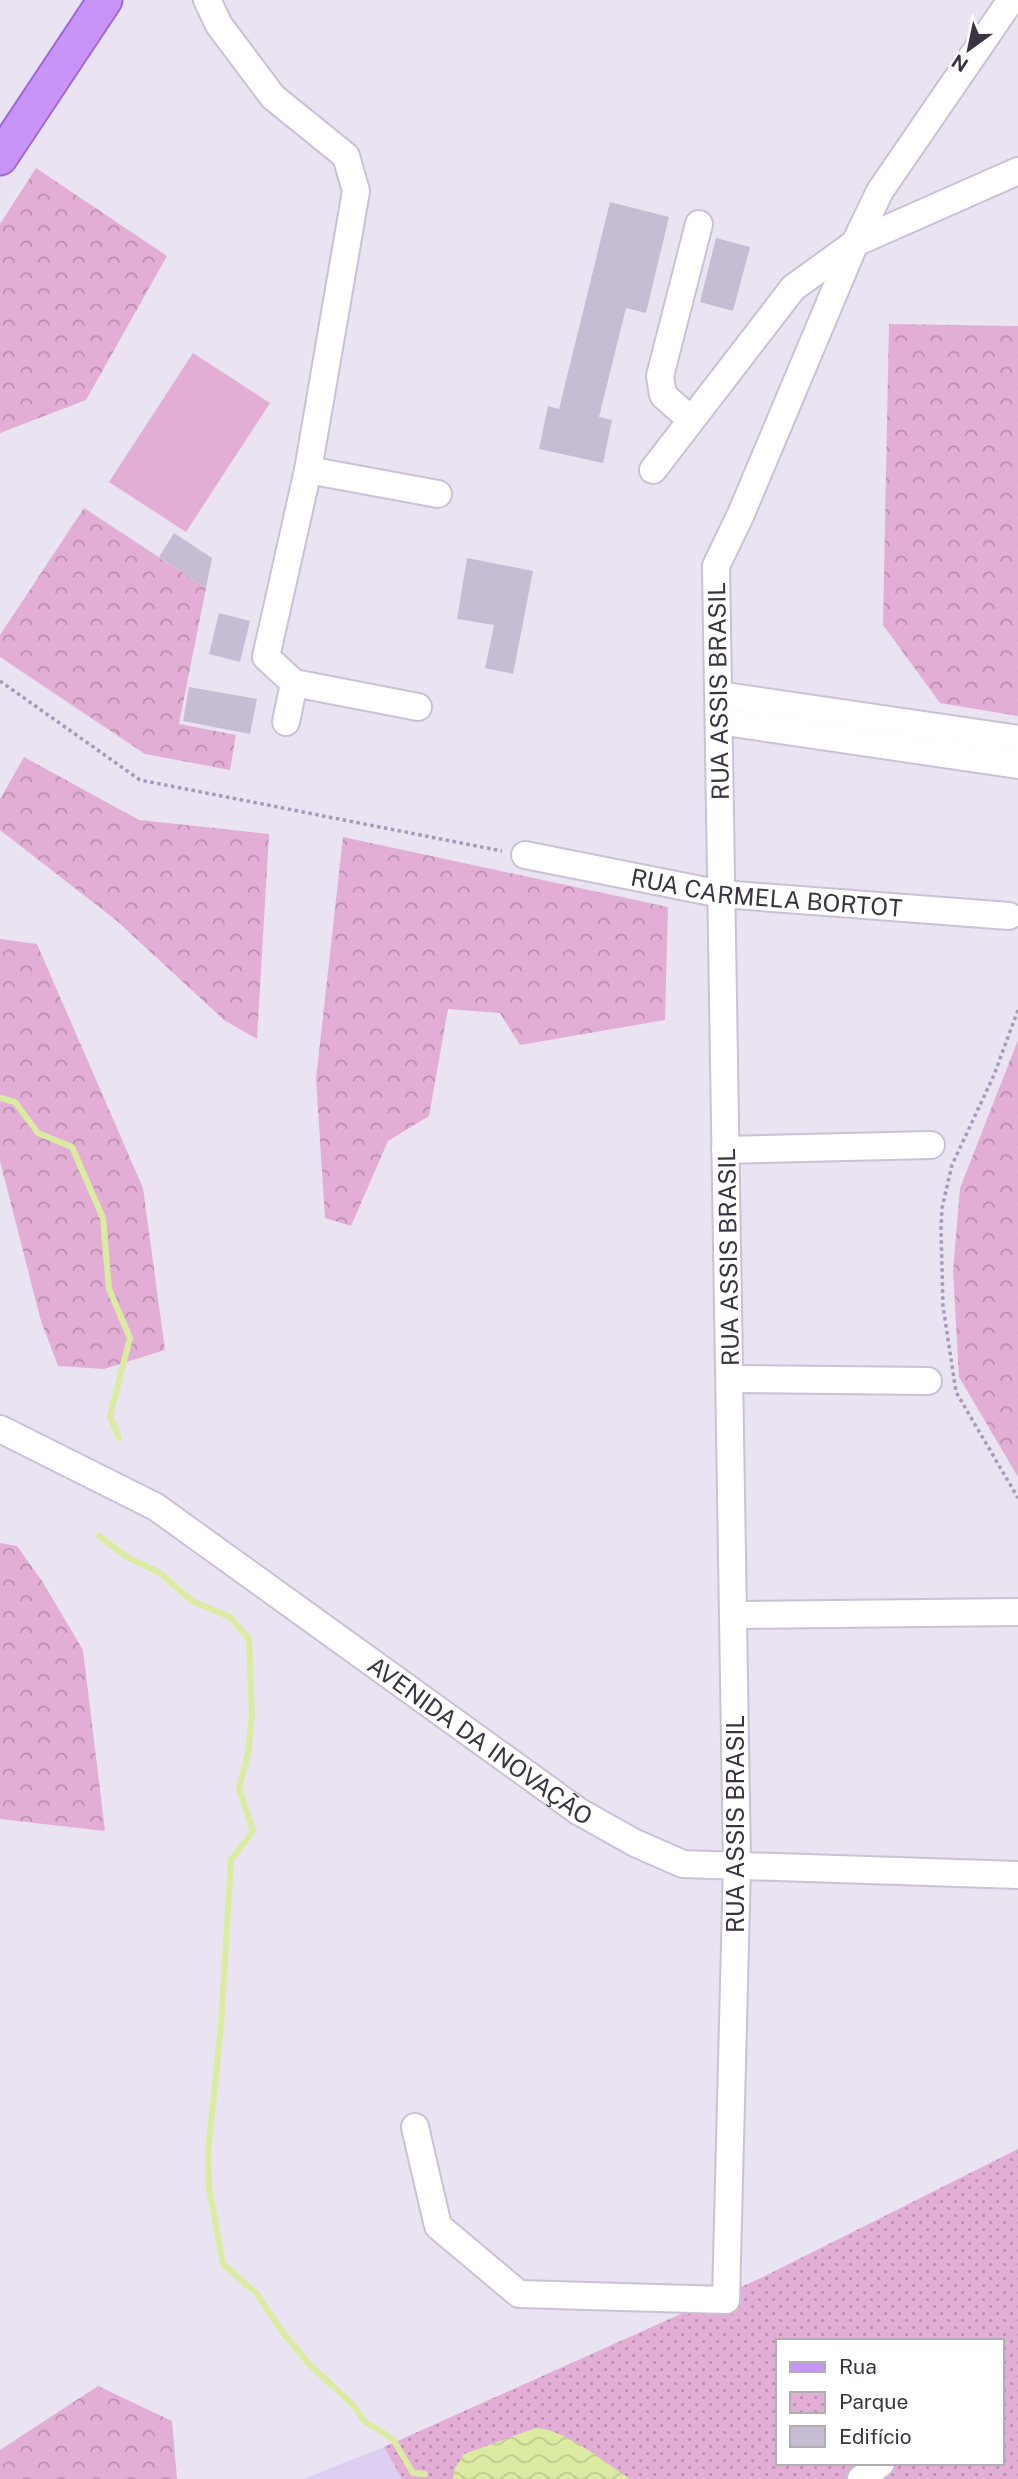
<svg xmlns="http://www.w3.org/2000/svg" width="1018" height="2479" viewBox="0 0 1018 2479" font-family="'Public Sans',sans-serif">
<defs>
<pattern id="forest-crowns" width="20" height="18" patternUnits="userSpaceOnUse" patternTransform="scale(1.75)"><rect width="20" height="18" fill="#e3aed6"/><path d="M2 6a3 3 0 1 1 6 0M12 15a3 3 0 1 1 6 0" fill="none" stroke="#b98eaf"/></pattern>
<pattern id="park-dots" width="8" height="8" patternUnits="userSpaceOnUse" patternTransform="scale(1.75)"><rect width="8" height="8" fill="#e3aed6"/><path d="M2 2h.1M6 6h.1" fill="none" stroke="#b98eaf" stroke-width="1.8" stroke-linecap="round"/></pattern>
<pattern id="water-waves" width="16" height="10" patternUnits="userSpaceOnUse" patternTransform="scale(1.75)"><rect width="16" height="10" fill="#dceba2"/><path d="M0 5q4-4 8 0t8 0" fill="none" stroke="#beca8d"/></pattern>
</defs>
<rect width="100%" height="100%" fill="#eae3f1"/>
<path fill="#dccff2" d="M 384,2447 L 402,2479 L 303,2479 Z"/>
<path fill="#e3aed6" d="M 193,353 L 270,403 L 186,532 L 109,482 Z"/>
<g fill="url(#forest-crowns)">
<path d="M 36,168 L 167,256 L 86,400 L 0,433 L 0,224 Z"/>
<path d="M 889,324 L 1018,326 L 1018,716 L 940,703 L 883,625 Z"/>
<path d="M 84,508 L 206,588 L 179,724 L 236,735 L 230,770 L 145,754 L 0,657 L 0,635 Z"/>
<path d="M 24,757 L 139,820 L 269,834 L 257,1039 L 224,1020 L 117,921 L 0,830 L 0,799 Z"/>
<path d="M 343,837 L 668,907 L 665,1020 L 520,1045 L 500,1013 L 448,1009 L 429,1116 L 388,1141 L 351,1226 L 325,1218 L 316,1079 Z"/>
<path d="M 0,939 L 37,944 L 143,1188 L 165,1350 L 104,1369 L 58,1366 L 41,1321 L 0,1161 Z"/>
<path d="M 1018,1040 L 1018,1477 L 959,1377 L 953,1271 L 960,1188 Z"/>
<path d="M 0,1543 L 17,1546 L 42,1581 L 83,1650 L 105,1831 L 0,1819 Z"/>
<path d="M 98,2386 L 172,2421 L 177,2479 L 0,2479 L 0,2450 Z"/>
</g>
<path fill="url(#park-dots)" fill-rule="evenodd" d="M 1018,2149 L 1018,2479 L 402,2479 L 384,2447 L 763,2277 ZM 778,2341 L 1002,2341 L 1002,2463 L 778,2463 Z"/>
<path fill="url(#water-waves)" d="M 536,2428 C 565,2429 606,2463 630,2479 L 453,2479 L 455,2468 L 464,2454 Z"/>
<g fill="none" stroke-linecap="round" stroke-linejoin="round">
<g stroke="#dceba2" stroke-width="6">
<path d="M 0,1098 L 15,1102 L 38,1133 L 72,1147 L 103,1218 L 109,1289 L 130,1338 L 110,1416 L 119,1438"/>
<path d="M 99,1536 L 127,1557 L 160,1573 L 192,1601 L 230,1617 L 249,1639 L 252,1714 L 248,1754 L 239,1788 L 253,1831 L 231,1860 L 221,2026 L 208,2152 L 209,2188 L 223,2264 L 256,2293 L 281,2330 L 309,2364 L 354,2406 L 364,2421 L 393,2439 L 413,2473 L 425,2474"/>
</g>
</g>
<g fill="#c6bdd4">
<path d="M 610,202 L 669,217 L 646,313 L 626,308 L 599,417 L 612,420 L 603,463 L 539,449 L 548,406 L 559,409 Z"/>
<path d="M 716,238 L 750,247 L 733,311 L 700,302 Z"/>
<path d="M 174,533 L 212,558 L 206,588 L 159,557 Z"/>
<path d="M 467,558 L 533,571 L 513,674 L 485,668 L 494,625 L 457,619 Z"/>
<path d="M 219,613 L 250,621 L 240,662 L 209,654 Z"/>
<path d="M 189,687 L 257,699 L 250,734 L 183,721 Z"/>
</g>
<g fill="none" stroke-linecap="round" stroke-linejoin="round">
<defs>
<g id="minor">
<path d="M 207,0 L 219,25 L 273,97 L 346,156 L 356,191 L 308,470 L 266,657 L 294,683 L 286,722"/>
<path d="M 691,420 L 663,395 L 660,376 L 699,224"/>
<path d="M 308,470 L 438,494"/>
<path d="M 653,470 L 793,288 L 855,243 L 1018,171"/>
<path d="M 294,683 L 418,707"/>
<path d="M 719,695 L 1018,739"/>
<path d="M 719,721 L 1018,765"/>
<path id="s1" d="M 525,855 L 721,894 L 1009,916"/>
<path d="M 725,1150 L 931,1145"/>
<path d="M 730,1379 L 928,1381"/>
<path id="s2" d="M 0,1429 L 156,1507 L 578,1811 L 635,1843 L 683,1864 L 1018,1875"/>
<path d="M 735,1615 L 1018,1612"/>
<path d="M 415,2127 L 438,2226 L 519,2294 L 726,2300 L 737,1865 L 716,566 L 741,514 L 855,243 L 880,191 L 1011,0"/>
<path d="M 861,2479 L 881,2463"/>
</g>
<path id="major" d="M 0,158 L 105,0"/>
</defs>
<use href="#minor" stroke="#cbc1d6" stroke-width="30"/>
<use href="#major" stroke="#a066dc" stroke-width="37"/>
<g stroke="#a899bc" stroke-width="3.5" stroke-dasharray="3.5 3.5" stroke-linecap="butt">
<path d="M 0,681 L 140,780 L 502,851"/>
<path d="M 1018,1010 L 994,1075 L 952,1165 L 942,1208 L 941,1229 L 943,1306 L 956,1392 L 1018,1498"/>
</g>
<use href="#minor" stroke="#fff" stroke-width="26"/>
<use href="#major" stroke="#c795f8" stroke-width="33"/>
</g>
<g text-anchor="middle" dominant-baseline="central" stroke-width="5" stroke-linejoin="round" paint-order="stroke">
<g font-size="24" fill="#3a3442" stroke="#fff">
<text transform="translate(718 691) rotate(-91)">RUA ASSIS BRASIL</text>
<text stroke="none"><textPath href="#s1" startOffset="245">RUA CARMELA BORTOT</textPath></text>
<text transform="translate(728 1257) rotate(-91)">RUA ASSIS BRASIL</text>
<text stroke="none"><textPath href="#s2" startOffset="574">AVENIDA DA INOVAÇÃO</textPath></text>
<text transform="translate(735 1824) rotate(-90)">RUA ASSIS BRASIL</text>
</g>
</g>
<rect x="776" y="2339" width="228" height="126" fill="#ffffff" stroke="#b0aeb3" stroke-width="2"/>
<rect x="790" y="2362" width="35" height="10" fill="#c795f8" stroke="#b0aeb3" stroke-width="2"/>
<text x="839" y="2374" font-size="21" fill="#3a3442">Rua</text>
<rect x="790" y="2392" width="35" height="21" fill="url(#park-dots)" stroke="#b0aeb3" stroke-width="2"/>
<text x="839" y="2409" font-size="21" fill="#3a3442">Parque</text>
<rect x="790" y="2426" width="35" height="21" fill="#c6bdd4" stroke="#b0aeb3" stroke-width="2"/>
<text x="839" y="2444" font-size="21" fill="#3a3442">Edifício</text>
<g transform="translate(969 49) rotate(213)" stroke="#ffffff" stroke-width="5" paint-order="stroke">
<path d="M0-5L12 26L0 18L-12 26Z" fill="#3a3442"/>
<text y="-10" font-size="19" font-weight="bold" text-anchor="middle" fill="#3a3442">N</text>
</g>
</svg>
